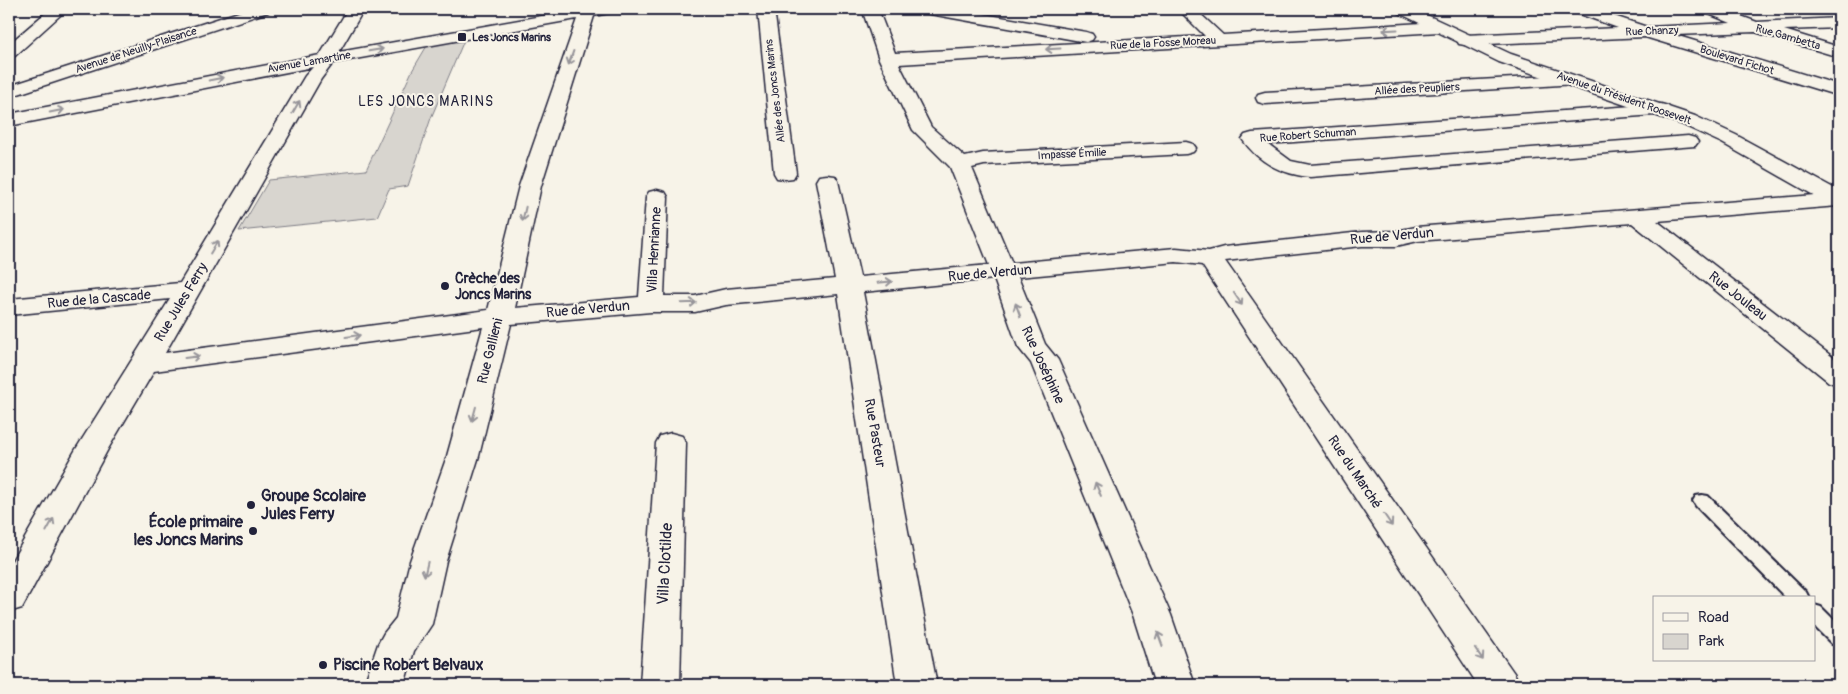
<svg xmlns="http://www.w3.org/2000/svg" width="1848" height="694" viewBox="0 0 1848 694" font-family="Pangolin,sans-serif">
<rect width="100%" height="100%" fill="#f7f3e8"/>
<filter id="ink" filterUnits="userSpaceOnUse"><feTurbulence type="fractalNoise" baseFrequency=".02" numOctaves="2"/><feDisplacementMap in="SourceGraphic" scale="10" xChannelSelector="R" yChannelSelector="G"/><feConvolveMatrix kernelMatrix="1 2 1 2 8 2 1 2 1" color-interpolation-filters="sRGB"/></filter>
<g filter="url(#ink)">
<path fill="#d8d5cf" stroke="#7d7c85" d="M 465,38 L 431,118 L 408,186 L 389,189 L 377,217 L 239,231 L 269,180 L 366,170 L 412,71 L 428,44 Z"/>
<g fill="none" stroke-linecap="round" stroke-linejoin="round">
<defs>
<g id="lane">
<path d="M 1702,495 L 1708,496 L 1806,592 L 1809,598 L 1786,598 L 1696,506 L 1693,501 L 1696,496 Z"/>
<path d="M 1814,605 L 1821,607 L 1839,625 L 1839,646 L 1832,644 L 1814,626 Z"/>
</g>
<g id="street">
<path d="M 50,9 L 67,9 L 15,56 L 9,57 L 9,44 Z"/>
<path d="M 248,9 L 271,9 L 268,12 L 9,97 L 9,86 Z"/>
<path d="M 348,9 L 364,9 L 339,52 L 581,9 L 617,9 L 614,12 L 594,16 L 541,186 L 515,308 L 639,297 L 646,197 L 649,192 L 657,190 L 665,192 L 668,197 L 664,296 L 695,296 L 726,289 L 835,279 L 816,181 L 819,176 L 827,175 L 835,176 L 838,181 L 860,277 L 989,265 L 950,167 L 913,130 L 879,59 L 862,9 L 878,9 L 895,53 L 1205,36 L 1178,9 L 1195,9 L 1223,35 L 1439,22 L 1445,24 L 1447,27 L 1445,30 L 1439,32 L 899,64 L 931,127 L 965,157 L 983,153 L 1186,142 L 1193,144 L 1196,148 L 1193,152 L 1186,154 L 984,165 L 972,168 L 1012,263 L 1176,248 L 1209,251 L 1224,247 L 1362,232 L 1396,231 L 1416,227 L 1839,193 L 1838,206 L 1657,221 L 1839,362 L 1839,385 L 1829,382 L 1632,223 L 1418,241 L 1396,246 L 1362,246 L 1225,261 L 1514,673 L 1520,685 L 1478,685 L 1202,265 L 1176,262 L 1018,277 L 1045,344 L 1058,360 L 1171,615 L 1195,685 L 1155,685 L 1133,615 L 1031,363 L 1018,347 L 994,279 L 863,292 L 937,685 L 897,685 L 838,294 L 726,305 L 695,312 L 651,312 L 511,324 L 479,456 L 446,561 L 432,624 L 414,651 L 404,685 L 364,685 L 378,644 L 384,633 L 396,618 L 410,561 L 447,456 L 483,327 L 154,371 L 108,449 L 22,608 L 9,612 L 9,566 L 76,449 L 170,299 L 9,315 L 9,299 L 180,283 L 305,76 L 313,67 L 9,126 L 9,114 L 320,55 ZM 577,19 L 519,186 L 488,310 L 165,353 L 321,79 L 333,63 Z"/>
<path d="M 758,9 L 774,9 L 796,173 L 793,178 L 785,179 L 777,178 L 774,173 Z"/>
<path d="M 922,9 L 955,9 L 1086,32 L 1092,34 L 1094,37 L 1092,40 L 1086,42 L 930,14 L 925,12 Z"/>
<path d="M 1571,9 L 1593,9 L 1647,27 L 1731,23 L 1704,12 L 1701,9 L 1722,9 L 1757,22 L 1839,18 L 1839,28 L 1784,30 L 1839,47 L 1839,57 L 1755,32 L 1675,35 L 1839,85 L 1839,96 L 1645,37 L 1465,45 L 1459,44 L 1457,40 L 1459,36 L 1465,35 L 1618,28 L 1574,12 Z"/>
<path d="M 1569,75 L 1575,76 L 1578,80 L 1575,84 L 1265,104 L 1258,102 L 1256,98 L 1258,94 L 1265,92 Z"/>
<path d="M 1661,104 L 1668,106 L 1671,110 L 1668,114 L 1268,144 L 1291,161 L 1310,165 L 1688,136 L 1695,138 L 1698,142 L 1695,146 L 1310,177 C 1281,174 1259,163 1242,139 L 1245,135 L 1252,133 Z"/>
<path d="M 671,433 L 682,436 L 686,443 L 680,685 L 640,685 L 656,443 L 660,436 Z"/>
</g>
<path id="secondary" d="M 1394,9 L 1414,9 L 1511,54 L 1695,116 L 1736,135 L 1839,191 L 1839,207 L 1831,205 L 1722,143 L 1681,124 L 1499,62 L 1397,12 Z"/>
</defs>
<use href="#lane" stroke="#22223b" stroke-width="4"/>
<use href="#street" stroke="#22223b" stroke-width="3"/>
<use href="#secondary" stroke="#22223b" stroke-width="3"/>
<use href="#lane" fill="#f7f3e8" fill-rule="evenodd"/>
<use href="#street" fill="#f7f3e8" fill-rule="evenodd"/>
<use href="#secondary" fill="#f7f3e8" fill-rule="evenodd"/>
</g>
<defs><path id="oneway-shaft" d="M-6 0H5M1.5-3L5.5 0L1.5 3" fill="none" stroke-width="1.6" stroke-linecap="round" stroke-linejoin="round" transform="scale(1.25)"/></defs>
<g stroke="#97959a">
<use href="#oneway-shaft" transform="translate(1390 30) rotate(177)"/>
<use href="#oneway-shaft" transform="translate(1053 49) rotate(177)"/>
<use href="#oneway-shaft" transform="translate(376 50) rotate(-10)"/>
<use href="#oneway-shaft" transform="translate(571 58) rotate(109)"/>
<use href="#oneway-shaft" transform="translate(216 79) rotate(-11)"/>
<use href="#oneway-shaft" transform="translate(296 107) rotate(-60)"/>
<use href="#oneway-shaft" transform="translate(57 111) rotate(-11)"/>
<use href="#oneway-shaft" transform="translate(524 214) rotate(103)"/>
<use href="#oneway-shaft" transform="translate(214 247) rotate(-59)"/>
<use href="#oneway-shaft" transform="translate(885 282) rotate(-5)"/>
<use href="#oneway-shaft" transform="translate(1238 299) rotate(56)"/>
<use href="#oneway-shaft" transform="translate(689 303) rotate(-2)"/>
<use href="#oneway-shaft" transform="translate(1018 310) rotate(-110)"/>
<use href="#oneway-shaft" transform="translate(353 336) rotate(-8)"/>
<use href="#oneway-shaft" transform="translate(192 357) rotate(-7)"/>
<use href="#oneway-shaft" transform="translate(474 414) rotate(105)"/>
<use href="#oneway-shaft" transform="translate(1098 489) rotate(-113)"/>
<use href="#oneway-shaft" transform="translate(1388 520) rotate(56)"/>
<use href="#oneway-shaft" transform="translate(50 525) rotate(-61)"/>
<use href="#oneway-shaft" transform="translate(426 569) rotate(103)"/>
<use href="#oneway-shaft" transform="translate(1160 639) rotate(-110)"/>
<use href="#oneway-shaft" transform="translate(1479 654) rotate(56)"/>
</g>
</g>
<g fill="#22223b" stroke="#f7f3e8" stroke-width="2">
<rect x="457" y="32" width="10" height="10" rx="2.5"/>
<circle cx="445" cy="286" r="5"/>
<circle cx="251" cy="505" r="5"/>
<circle cx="253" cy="531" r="5"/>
<circle cx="323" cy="665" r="5"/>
</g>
<g text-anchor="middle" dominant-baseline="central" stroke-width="4" stroke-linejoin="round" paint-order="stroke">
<g font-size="11" fill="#22223b" stroke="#f7f3e8">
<text transform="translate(1652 31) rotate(-2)">Rue Chanzy</text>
<text transform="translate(1788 37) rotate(16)">Rue Gambetta</text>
<text transform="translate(1163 43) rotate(-3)">Rue de la Fosse Moreau</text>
<text transform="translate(136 50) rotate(-18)">Avenue de Neuilly-Plaisance</text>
<text transform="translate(1737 60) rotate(17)">Boulevard Fichot</text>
<text transform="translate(309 62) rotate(-10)">Avenue Lamartine</text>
<text transform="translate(1417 89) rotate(-3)">Allée des Peupliers</text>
<text transform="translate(775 91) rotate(-97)">Allée des Joncs Marins</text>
<text transform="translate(1624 98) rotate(19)">Avenue du Président Roosevelt</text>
<text transform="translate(1308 135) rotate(-4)">Rue Robert Schuman</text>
<text transform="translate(1072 154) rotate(-3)">Impasse Émilie</text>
</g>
<g font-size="11" font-weight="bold" fill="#22223b" stroke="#f7f3e8" text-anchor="start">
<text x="472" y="37">Les Joncs Marins</text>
</g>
<g font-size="14" letter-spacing="1" fill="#22223b" stroke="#f7f3e8">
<text x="426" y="101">LES JONCS MARINS</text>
</g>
<g font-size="14" fill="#22223b" stroke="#f7f3e8">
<text transform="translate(1392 236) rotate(-5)">Rue de Verdun</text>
<text transform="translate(654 250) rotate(-87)">Villa Henrianne</text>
<text transform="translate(990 273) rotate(-5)">Rue de Verdun</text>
<text transform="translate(1738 296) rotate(38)">Rue Jouleau</text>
<text transform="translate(99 299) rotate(-5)">Rue de la Cascade</text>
<text transform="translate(181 302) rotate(-59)">Rue Jules Ferry</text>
<text transform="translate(588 309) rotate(-5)">Rue de Verdun</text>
<text transform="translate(490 351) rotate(-76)">Rue Gallieni</text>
<text transform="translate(1043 365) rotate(65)">Rue Joséphine</text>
<text transform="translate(875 433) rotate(80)">Rue Pasteur</text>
<text transform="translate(1355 472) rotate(56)">Rue du Marché</text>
</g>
<g font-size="14" font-weight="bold" fill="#22223b" stroke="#f7f3e8" text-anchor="start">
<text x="455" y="278">Crèche des<tspan x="455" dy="16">Joncs Marins</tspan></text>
</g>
<g font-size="16" font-weight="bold" fill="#22223b" stroke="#f7f3e8" text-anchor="start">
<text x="261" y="496">Groupe Scolaire<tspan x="261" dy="18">Jules Ferry</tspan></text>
<text x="243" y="522" text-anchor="end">École primaire<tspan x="243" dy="18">les Joncs Marins</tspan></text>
<text x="333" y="665">Piscine Robert Belvaux</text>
</g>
<g font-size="16" fill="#22223b" stroke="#f7f3e8">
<text transform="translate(665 564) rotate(-87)">Villa Clotilde</text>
</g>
</g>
<rect width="1848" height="694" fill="none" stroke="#f7f3e8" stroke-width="30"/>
<rect x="15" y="15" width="1818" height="664" fill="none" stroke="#22223b" stroke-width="2" filter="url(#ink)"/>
<rect x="1653" y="596" width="162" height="65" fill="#f7f3e8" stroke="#a29fa3"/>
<rect x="1663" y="613" width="25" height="8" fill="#f7f3e8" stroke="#a29fa3"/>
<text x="1698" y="622" font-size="15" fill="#22223b">Road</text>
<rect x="1663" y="634" width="25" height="15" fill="#d8d5cf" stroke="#a29fa3"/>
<text x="1698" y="646" font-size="15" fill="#22223b">Park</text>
</svg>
